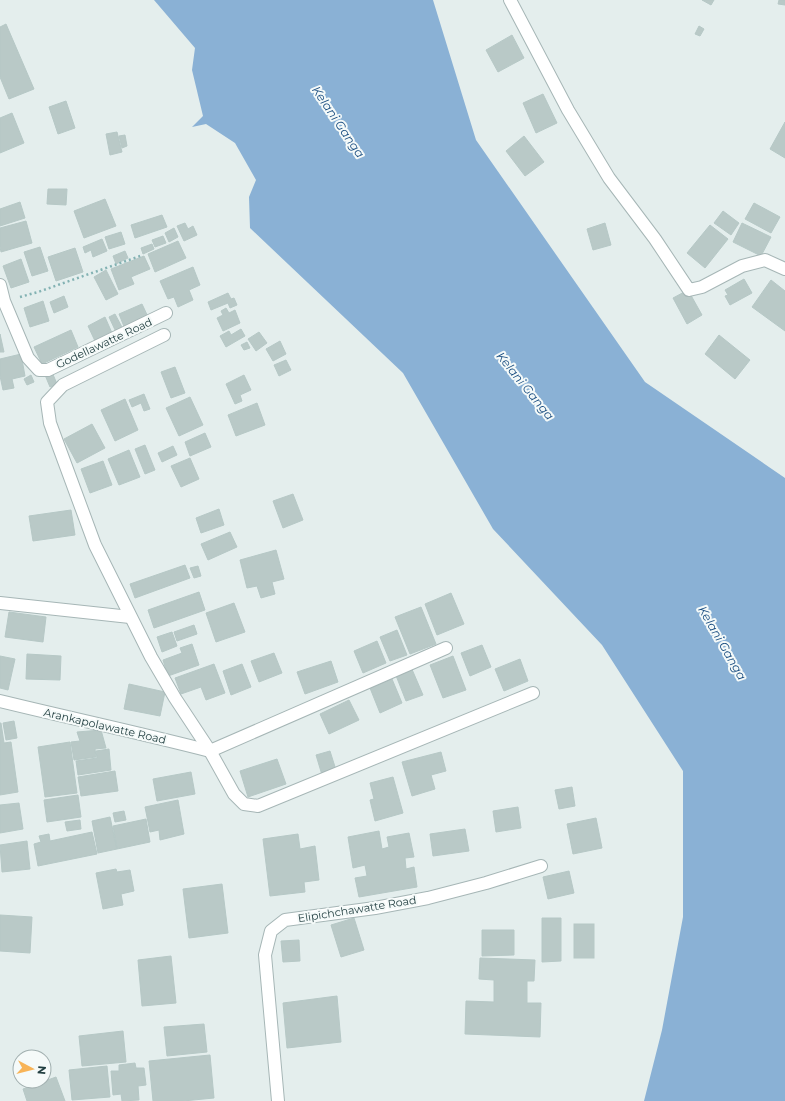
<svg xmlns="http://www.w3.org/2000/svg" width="785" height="1101" font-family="Montserrat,sans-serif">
  <rect width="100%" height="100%" fill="#e4eeed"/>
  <polygon fill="#8ab1d5" points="154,0 433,0 476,140 645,382 785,478 785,1101 644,1101 662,1030 683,917 683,771 602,645 493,529 403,373 250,228 249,197 256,180 235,143 206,124 192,127 203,116 192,70 195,48"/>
  <g fill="#b9c9c7" stroke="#b6c8c6">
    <polygon points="702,0 714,0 711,5"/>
    <polygon points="779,0 785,0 785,5 778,4"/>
    <polygon points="6,24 34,89 9,99 0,77 0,27"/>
    <polygon points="699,26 704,29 700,36 695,34"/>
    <polygon points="512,35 524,58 498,72 486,50"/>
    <polygon points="543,94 557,123 536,133 523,103"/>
    <polygon points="66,101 75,128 58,134 49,107"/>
    <polygon points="12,113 24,143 0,153 0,118"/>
    <polygon points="785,122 785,158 770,149"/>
    <polygon points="117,132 122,152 110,155 106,134"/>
    <polygon points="125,135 127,146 122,148 119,136"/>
    <polygon points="524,136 544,162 525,176 506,151"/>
    <polygon points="48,189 67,189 66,205 47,204"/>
    <polygon points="105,199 116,226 84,238 74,211"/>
    <polygon points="20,202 25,218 0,226 0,209"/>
    <polygon points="754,203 780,217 771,233 745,219"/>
    <polygon points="723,211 739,223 731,235 714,223"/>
    <polygon points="162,215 167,227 135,238 131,225"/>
    <polygon points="26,221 32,243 1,252 0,247 0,228"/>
    <polygon points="185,223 188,229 193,226 197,235 184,241 177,226"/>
    <polygon points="605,223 611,245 593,250 587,229"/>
    <polygon points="742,223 771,237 761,256 733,242"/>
    <polygon points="710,225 728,239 705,268 687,253"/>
    <polygon points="174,228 178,237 169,242 165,233"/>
    <polygon points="121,232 125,244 109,249 105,237"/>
    <polygon points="163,236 166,243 155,247 152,240"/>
    <polygon points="102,239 107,251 93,257 91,250 85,253 83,247"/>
    <polygon points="178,241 186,258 155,272 148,254"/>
    <polygon points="152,244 154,249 143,254 141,248"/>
    <polygon points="40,247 48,271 32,276 24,252"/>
    <polygon points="75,248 83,272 56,281 48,257"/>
    <polygon points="125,251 128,258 116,264 113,256"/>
    <polygon points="144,256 150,269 131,277 134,284 119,290 111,269"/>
    <polygon points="21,259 29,282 11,288 3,266"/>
    <polygon points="193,267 200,285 189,290 193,300 178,307 174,297 168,299 160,281"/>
    <polygon points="106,270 118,294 106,300 94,277"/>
    <polygon points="744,279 752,293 730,305 725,296 728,295 725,290"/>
    <polygon points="771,280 785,291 785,331 752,307"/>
    <polygon points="688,290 702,315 687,324 673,298"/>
    <polygon points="228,293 231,299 234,298 237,305 230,308 228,303 211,310 208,302"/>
    <polygon points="64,296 68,307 54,313 50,302"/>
    <polygon points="43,301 49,321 30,327 24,308"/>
    <polygon points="142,304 149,319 125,329 119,314"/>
    <polygon points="226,308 229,313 235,310 240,323 223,331 217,318 223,315 221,311"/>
    <polygon points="115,314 123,329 116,332 109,317"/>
    <polygon points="105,317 112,333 95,341 88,326"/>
    <polygon points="241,329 245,336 226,347 220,336 229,331 231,335"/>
    <polygon points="71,330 78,347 42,364 34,347"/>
    <polygon points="259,332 267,343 256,351 248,339"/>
    <polygon points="0,334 4,352 0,352"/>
    <polygon points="719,335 750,360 735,379 705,354"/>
    <polygon points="280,341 286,354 273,361 266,349"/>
    <polygon points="247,342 250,348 244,350 241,345"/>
    <polygon points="21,354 25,376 12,379 14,388 3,390 0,376 0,359"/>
    <polygon points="286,360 291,370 279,376 274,365"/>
    <polygon points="175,367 185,393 171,398 161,372"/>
    <polygon points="52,372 57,384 50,387 45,375"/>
    <polygon points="31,375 34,382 27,385 24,379"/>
    <polygon points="244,375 251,390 240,395 242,401 235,404 226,384"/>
    <polygon points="144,394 150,409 144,411 141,403 132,407 129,400"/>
    <polygon points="190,397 203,425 179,436 166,408"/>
    <polygon points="125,399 138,430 115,441 101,410"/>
    <polygon points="257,403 265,425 236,436 228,415"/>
    <polygon points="92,424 105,448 77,463 64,439"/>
    <polygon points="205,433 211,447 190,456 185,442"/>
    <polygon points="145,445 155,470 145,474 135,449"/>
    <polygon points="173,446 177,455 162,462 158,453"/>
    <polygon points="129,450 140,477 119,485 108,459"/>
    <polygon points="190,458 199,479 181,487 171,466"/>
    <polygon points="103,461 112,485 90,493 81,469"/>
    <polygon points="293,494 303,520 283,528 273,501"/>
    <polygon points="219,509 224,525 201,533 196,518"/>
    <polygon points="71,510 75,535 33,541 29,516"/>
    <polygon points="230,532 237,547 208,560 201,544"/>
    <polygon points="276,550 284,579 272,582 275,594 261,598 257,586 247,588 240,560"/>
    <polygon points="185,565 190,578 135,598 130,584"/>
    <polygon points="198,566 201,576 194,578 190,568"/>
    <polygon points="199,592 205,610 154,628 148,610"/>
    <polygon points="451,593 464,624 437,635 425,604"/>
    <polygon points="234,603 245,632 216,642 206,613"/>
    <polygon points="421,607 436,644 410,654 395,617"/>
    <polygon points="9,612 46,617 43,642 5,637"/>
    <polygon points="194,625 197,634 177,641 174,632"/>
    <polygon points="397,630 407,655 390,661 380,637"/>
    <polygon points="172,632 177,646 162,652 157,637"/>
    <polygon points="377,641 386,663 363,673 354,651"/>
    <polygon points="192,644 199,665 168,676 163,660 182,653 180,648"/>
    <polygon points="482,645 491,667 470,676 461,653"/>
    <polygon points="274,653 282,673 259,682 251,661"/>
    <polygon points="27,654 61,656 60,680 26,679"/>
    <polygon points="0,656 15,659 8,690 0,688"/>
    <polygon points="453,656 466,690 443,698 430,665"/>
    <polygon points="520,659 528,681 504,691 495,669"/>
    <polygon points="331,661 338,682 305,694 297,672"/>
    <polygon points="214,664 225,693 206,700 201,687 181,694 175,678"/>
    <polygon points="242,664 251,687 231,695 223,671"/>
    <polygon points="411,667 423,695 406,701 395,673"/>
    <polygon points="392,679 402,703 380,713 370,688"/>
    <polygon points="129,684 165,692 160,716 124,709"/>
    <polygon points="349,700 359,720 329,734 320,714"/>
    <polygon points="14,721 17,738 6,740 3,723"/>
    <polygon points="0,723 1,723 4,743 11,742 18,792 0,795"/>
    <polygon points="101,730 106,748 95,749 96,757 74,760 71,742 80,741 77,732"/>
    <polygon points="70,742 77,793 45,797 38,747"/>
    <polygon points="109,749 111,770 78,775 76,761 97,758 96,751"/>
    <polygon points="330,751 336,770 322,775 316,755"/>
    <polygon points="441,752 446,771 431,775 435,789 412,796 402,762"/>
    <polygon points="277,759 286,784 248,797 240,771"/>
    <polygon points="115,771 118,791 81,796 78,777"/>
    <polygon points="191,772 195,794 157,801 153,779"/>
    <polygon points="393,777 403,813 375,821 370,800 374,799 370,783"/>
    <polygon points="572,787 575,806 559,809 555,790"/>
    <polygon points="78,795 81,817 47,822 44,800"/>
    <polygon points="178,800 184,834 160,840 159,830 150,832 145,807"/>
    <polygon points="19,803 23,829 0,833 0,805"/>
    <polygon points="518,807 521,828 496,832 493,811"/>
    <polygon points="124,811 126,820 115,822 113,813"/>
    <polygon points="110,817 117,849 98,853 92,821"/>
    <polygon points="596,818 602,848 573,854 567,824"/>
    <polygon points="146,819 150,842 117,849 113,826"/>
    <polygon points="80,820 81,829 67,831 65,822"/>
    <polygon points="465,829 469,851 433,856 430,834"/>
    <polygon points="379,831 382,849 389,847 387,837 409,833 414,857 405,858 406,869 414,867 417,887 359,897 355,878 367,876 365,865 353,868 348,837"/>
    <polygon points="92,832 97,854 38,866 34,844 41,842 39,836 49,834 50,841"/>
    <polygon points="298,834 300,849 315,846 319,880 304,882 305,892 270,896 263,839"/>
    <polygon points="27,841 30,869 2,872 0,845"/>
    <polygon points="116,869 117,872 130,870 134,891 121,894 123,905 103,909 96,873"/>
    <polygon points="569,871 574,893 548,899 543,877"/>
    <polygon points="222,884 228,933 189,938 183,889"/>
    <polygon points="0,915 32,917 30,953 0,951"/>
    <polygon points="354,918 364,950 341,957 331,925"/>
    <polygon points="542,918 561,918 561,961 542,962"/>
    <rect x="574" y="924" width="20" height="34"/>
    <polygon points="482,930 514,930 514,955 482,956"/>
    <polygon points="299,940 300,961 283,962 281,941"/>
    <polygon points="171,956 176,1003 142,1006 138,960"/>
    <polygon points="480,958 535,960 534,981 527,981 527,1003 541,1003 540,1037 465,1034 466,1001 494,1002 494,980 479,979"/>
    <polygon points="337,996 341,1042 287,1048 283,1003"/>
    <polygon points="204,1024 207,1052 167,1056 164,1027"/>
    <polygon points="123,1031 126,1062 82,1066 79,1036"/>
    <polygon points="210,1055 214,1098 183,1101 153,1101 149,1061"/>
    <polygon points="135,1063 136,1068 144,1068 146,1085 138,1086 139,1100 122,1101 121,1094 113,1095 111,1071 119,1071 119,1065"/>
    <polygon points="107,1066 110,1097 72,1100 69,1070"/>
    <polygon points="56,1077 65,1101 27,1101 23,1089"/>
  </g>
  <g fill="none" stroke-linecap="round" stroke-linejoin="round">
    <defs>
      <g id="street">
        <polyline points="510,0 568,110 609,178 655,239 689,290 702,287 742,266 765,260 785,269"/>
        <polyline points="0,285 4,301 28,358 39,370 48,370 166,313"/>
        <polyline points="164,335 63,385 47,402 50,423 95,545 151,657 175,698 210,751 234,794 244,804 258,806 533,693"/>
        <polyline points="0,603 130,617"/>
        <path d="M0,701c70,17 140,32 210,50"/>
        <polyline points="210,751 446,648"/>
        <polyline points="278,1101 265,955 271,931 285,920 375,908 428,898 486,883 541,866"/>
      </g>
    </defs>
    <use href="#street" stroke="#a6b6b6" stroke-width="14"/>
    <polyline stroke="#83b2b3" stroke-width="2.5" stroke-dasharray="2 3" stroke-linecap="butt" points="20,297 38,292 143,255"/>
    <use href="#street" stroke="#fff" stroke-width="12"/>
  </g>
  <g text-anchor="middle" stroke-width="4" stroke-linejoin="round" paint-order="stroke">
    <g font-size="11" fill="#223f41" stroke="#f5faf9">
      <text transform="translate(104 343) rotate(-25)" y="4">Godellawatte Road</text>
      <text transform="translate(105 726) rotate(13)" y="4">Arankapolawatte Road</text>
      <text transform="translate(357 909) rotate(-9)" y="4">Elipichchawatte Road</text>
    </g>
    <g font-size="12" font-style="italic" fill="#194d80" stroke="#f5faf9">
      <text transform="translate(338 122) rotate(56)" y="4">Kelani Ganga</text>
      <text transform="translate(525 386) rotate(51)" y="4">Kelani Ganga</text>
      <text transform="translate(722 643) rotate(60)" y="4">Kelani Ganga</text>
    </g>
  </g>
  <g transform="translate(32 1069) rotate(97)"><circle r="19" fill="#f5faf9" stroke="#a1afaf"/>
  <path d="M0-3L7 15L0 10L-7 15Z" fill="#f8b458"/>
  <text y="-6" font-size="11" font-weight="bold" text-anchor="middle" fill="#223f41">N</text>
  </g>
</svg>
